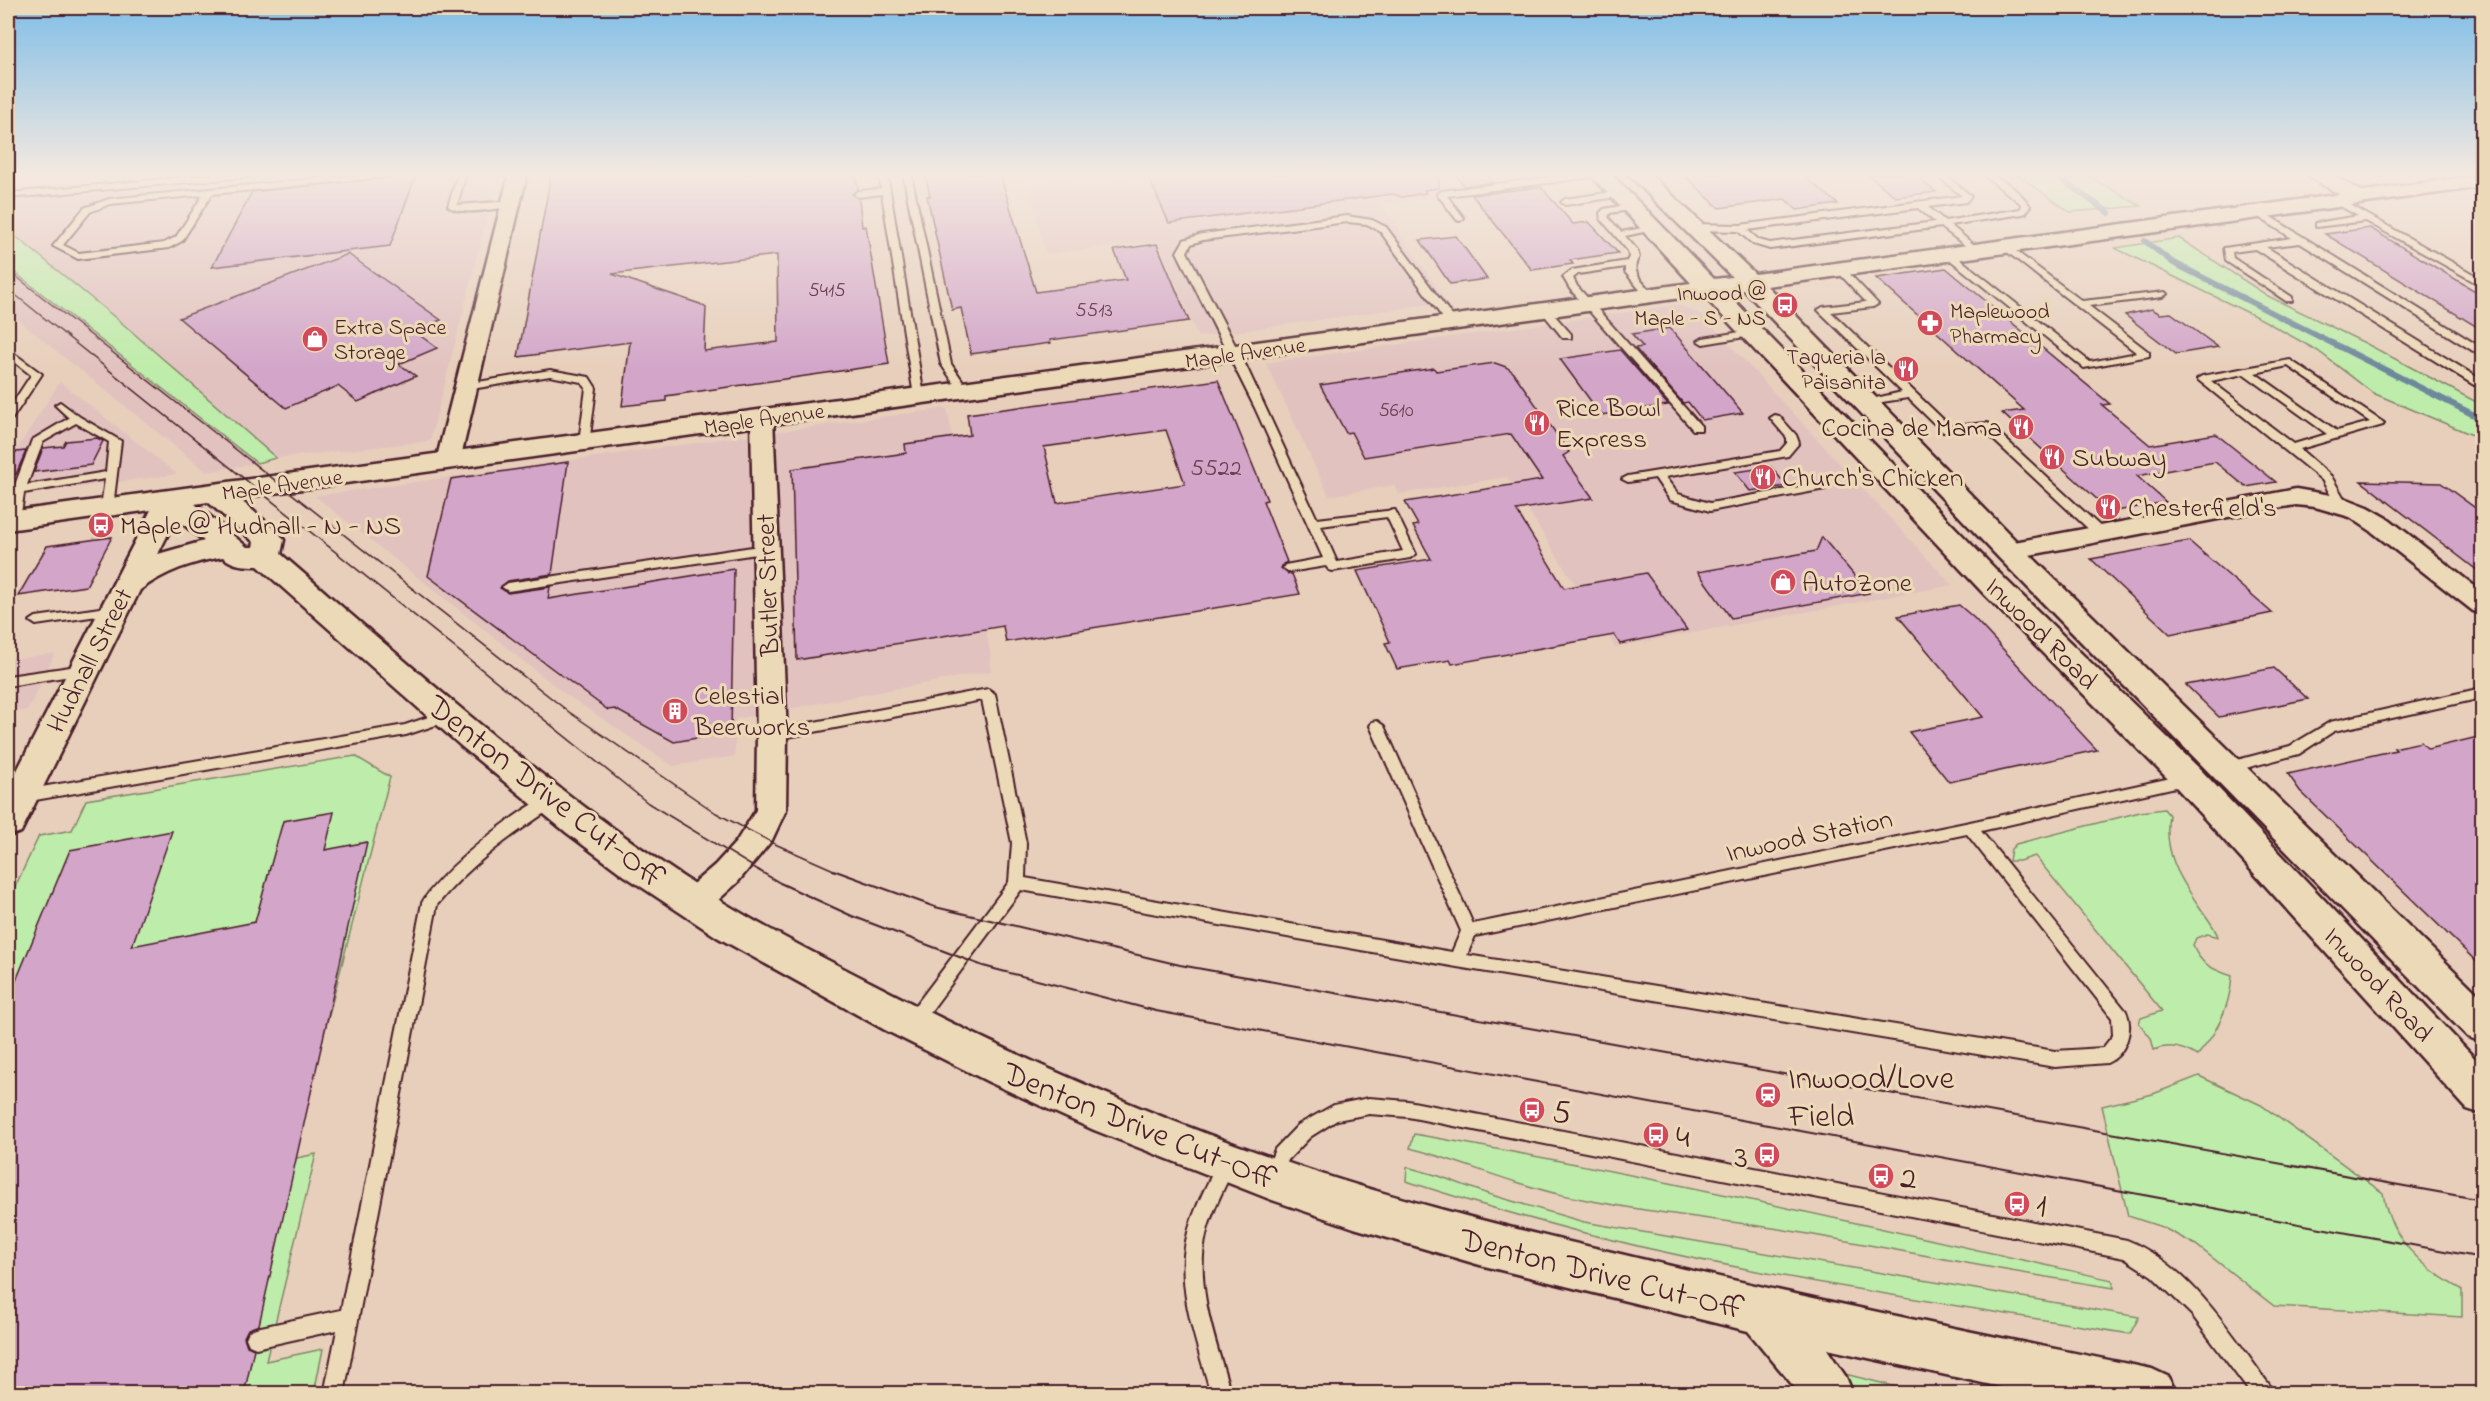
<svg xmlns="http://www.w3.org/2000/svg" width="2490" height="1401" font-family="'Indie Flower',sans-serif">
  <rect width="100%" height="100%" fill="#e7cfbb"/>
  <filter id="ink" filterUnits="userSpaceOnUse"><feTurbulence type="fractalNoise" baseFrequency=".0167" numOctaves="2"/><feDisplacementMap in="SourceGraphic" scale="12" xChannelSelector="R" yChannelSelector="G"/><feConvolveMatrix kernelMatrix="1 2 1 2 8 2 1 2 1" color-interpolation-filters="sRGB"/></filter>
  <g filter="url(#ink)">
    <g fill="#e1c2bf">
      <polygon points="8,174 498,174 430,441 276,458 123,324 8,230"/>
      <polygon points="1025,174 1575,174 1580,180 1382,204 1446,302 1198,337 1158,241 1046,254"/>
      <polygon points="8,267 131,365 257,463 207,472 8,312"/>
      <polygon points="1678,305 1702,315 1952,585 1615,647 1507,477 1399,494 1394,485 1329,496 1266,363"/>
      <polygon points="60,382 177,474 8,497 8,463"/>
      <polygon points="947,408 990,653 991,671 735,719 735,756 673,766 564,693 315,496"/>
      <polygon points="55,653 28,710 8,713 8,660"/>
    </g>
    <g fill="#beecaa" stroke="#84866a" stroke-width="1.5">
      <polygon points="2016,174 2085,174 2141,206 2070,212"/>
      <polygon points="8,230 123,324 276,458 257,463 8,267"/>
      <polygon points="2179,238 2268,296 2365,343 2482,405 2482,439 2373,393 2318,351 2263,320 2115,248"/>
      <polygon points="355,756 390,777 292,1159 316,1154 266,1361 323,1349 314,1393 8,1394 8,902 39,836 72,830 86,800"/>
      <path d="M2164,809l5,6c-6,38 11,64 32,94 6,9 14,18 17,28l-11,-3 -11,4 -3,7c6,19 21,25 39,31 -2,31 -15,57 -35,80 -13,-8 -27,-13 -43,-6l-3,-12 -12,-15 2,-5 21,-7 -127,-155 -16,5h-10l2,-12 5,-5 124,-32z"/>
      <path d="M2199,1076l62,29 122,88c6,46 41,76 79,97v27l-188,-11 -78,-61 -34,-18 -34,-11 -26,-110 51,-12z"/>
      <path d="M1414,1134c234,41 466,94 698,146l2,8c-114,-17 -227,-41 -341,-60 -72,-11 -144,-18 -215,-34 -51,-12 -98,-33 -148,-46z"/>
      <path d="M1407,1167l32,9 49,18 96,28 555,95 -9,17c-122,-20 -245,-39 -368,-62 -120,-22 -240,-53 -356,-91z"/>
      <polygon points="1833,1371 1921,1393 1834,1393"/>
    </g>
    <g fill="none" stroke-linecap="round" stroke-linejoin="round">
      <g stroke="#6d879b" stroke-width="6">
        <polyline points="2054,174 2109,213"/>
        <polyline points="2145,241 2172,262 2482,419"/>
      </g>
    </g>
    <g fill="#d2a5c9" stroke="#4a1f2b" stroke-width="1.5" fill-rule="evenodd">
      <path d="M551,174h305l2,15 -6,5 7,5 3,28 4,-1 23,138 -223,32v5l-44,5 8,-64 -112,15zM777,255l1,87 -74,9 2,-43 -6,-4 -88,-30z"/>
      <polygon points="925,174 1000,174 1036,292 1126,280 1114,250 1157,244 1189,321 1050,340 1051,343 971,354 961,308 952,310 927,196 930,196"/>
      <polygon points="1147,174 1439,174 1439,188 1424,190 1426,193 1402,197 1393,194 1169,223"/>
      <polygon points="1455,174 1486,174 1493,182 1464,186"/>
      <polygon points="1683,174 1802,174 1838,204 1797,210 1785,199 1719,208"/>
      <polygon points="1867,174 1913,174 1936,192 1896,197"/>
      <polygon points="416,175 390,246 212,267 252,192"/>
      <polygon points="1541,187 1573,224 1589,222 1618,253 1570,260 1573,264 1532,270 1472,195"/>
      <polygon points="2370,228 2482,295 2482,330 2325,234"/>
      <polygon points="1456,236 1487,279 1450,284 1420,240"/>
      <polygon points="348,254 441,320 414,331 437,348 399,364 416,376 358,402 338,386 286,408 179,318"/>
      <polygon points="1946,268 2110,404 2102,405 2150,445 2216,434 2276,482 2246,487 2215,462 2137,476 2166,502 2111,512 2002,413 2024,410 1876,278"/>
      <polygon points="2152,309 2160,314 2171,313 2218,347 2176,354 2125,315"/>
      <polygon points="1670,328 1743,413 1702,420 1688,402 1683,403 1635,348 1643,347 1632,334"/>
      <polygon points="1620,350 1668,405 1601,415 1560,359"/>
      <polygon points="1495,363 1506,367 1513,372 1569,452 1563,456 1593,498 1516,510 1564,588 1646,573 1687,630 1620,644 1614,635 1452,664 1450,660 1397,669 1385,643 1390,642 1357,571 1431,559 1413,526 1418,525 1405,502 1542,480 1511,434 1364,457 1351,432 1346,433 1320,385 1434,368 1436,371"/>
      <path d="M1218,380l49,120 -4,1 24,61 -4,2 -2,4 7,6h4l8,20 -294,48 -3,-16 -206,34 -5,-191 114,-16 -1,-9 65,-9 -3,-21zM1166,430l19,54 -128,19 -13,-56z"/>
      <polygon points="97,438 103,441 91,465 34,472 43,448 63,446 66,441"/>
      <polygon points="26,451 16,474 8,476 8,453"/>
      <polygon points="568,462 552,574 508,581 500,588 508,593 550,587 548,599 734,569 731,732 674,742 615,709 608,710 428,576 451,479"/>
      <polygon points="1771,467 1787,486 1750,491 1735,472"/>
      <polygon points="2361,481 2441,483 2482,513 2482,574"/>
      <polygon points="112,537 86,586 18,596 47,546"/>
      <polygon points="1822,537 1869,593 1731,618 1698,572 1816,551"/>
      <polygon points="2189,541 2272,613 2170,634 2091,559"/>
      <polygon points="1959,605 1974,618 2097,750 1949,782 1909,732 1983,717 1898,616"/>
      <polygon points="2274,668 2308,699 2219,717 2186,685"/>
      <polygon points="2482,736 2482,967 2300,791 2288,774 2396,750 2394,748 2421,742 2428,749"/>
      <polygon points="334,812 325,850 367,842 259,1325 248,1329 244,1337 247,1346 254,1349 244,1394 8,1394 8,1000 70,850 172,831 132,946 255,922 283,821"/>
    </g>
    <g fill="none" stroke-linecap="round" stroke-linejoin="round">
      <defs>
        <g id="lane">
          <polygon points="222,174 251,174 247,177 8,198 8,193"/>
          <path d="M363,174h26l-4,3 -173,17 -30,47 -13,7 -91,11 -25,-13 31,-38 25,-9zM203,195l-27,42 -12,6 -85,10 -16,-8 27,-33 20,-8z"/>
          <path d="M458,174h8l-9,31 54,-4 4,3 -4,3c-18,1 -49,10 -63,-1z"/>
          <polygon points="879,174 887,174 890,191 924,396 919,399 914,396 882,194 858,197 854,194 858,191 881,189"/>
          <polygon points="903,174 911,174 951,364 969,390 968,392 960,392 941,364"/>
          <polygon points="1576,174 1597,174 1593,177 1447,196 1464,218 1460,221 1457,220 1437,194 1441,191"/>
          <path d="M1935,174h9l27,22 -5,6 -38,5 17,14 75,-12 2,-3 -3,-4 -37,-28c16,0 39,18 48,32l-4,7 -3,1 -73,11 28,23 2,2 -5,3 -34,-26 -171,22 -17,-5 -15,-13 -45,-1 -5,-3 5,-3 47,1 222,-29zM1918,208l17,14 -165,21 -11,-3 -12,-10z"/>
          <polygon points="1620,191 1623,192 1623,196 1565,205 1561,202 1565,199"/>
          <polygon points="2336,197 2482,279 2482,286 2366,221 2316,227 2316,223 2358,216 2333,202 2333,198"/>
          <path d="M1632,204l3,1v4l-25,4 -2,4 13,15 32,-6 5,3 -33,7 12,14 2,7c-10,15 4,25 13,36v4h-6l-21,-25v-5l-47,7 -5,4 4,8 124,140v4h-8l-123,-141 -7,-12 9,-7 55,-9 2,-4 -1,-6 -27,-32 -1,-6 4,-4z"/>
          <polygon points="2252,209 2258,209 2482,348 2482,355 2478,354 2300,243 2266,247 2480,379 2482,379 2482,385 2474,385 2255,249 2232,252 2233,258 2292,297 2292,301 2286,301 2226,261 2224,248 2292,238 2252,213"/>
          <path d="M1347,216l25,4 14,7 70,94v4h-8l-68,-94 -13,-7 -20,-2 -144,18 -12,4 -4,8 60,116 70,151 78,-9 21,44 -6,4 -77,13 -4,-1 -3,-4 -37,6 -6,-4 2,-3 38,-7 -68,-150 -78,-156 7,-12 18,-6zM1387,517l16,34 -66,11 -16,-36z"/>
          <polygon points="2005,243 2082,301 2165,292 2167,294 2162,297 2089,306 2149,352 2149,356 2084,368 1943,254 1951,252 2090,362 2137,353 2002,248 2000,246"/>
          <polygon points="1837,267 1843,267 1878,304 1873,307 1831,312 1950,426 1988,423 2105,531 2107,534 2105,537 2097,537 1982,429 1943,432 1908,398 1863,405 1863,401 1902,392 1818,310 1823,307 1866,302 1837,271"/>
          <polygon points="1545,307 1548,308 1571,334 1571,338 1563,338 1542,312 1542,308"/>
          <polygon points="1753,330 1757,331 1757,335 1703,344 1698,341 1703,338"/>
          <polygon points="8,349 42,374 12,419 8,420 8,410 31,375 8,357"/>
          <path d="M2290,360l94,63 -1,2 -83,24 31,27 17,29 -2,3h-8l-16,-28 -125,-101 5,-3zM2288,366l82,56 -33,9 -82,-58zM2244,374l83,60 -33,10 -83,-63z"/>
          <polygon points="550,370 589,377 596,388 589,444 581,444 579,442 586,388 581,382 550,376 466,390 461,387 466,384"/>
          <path d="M60,402l20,15 41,24 -8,66 -6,4 -6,-4 4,-28 -81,14 -4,27 -6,4 -4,-1 -2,-3 5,-30 19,-50 37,-22 -14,-13zM76,423l33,19 -3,30 -79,13 16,-43z"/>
          <polygon points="1775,415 1779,416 1796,435 1799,443 1788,456 1665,477 1678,494 1710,503 1821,483 1825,485 1825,489 1710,511 1670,500 1655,478 1628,482 1622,479 1628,476 1780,451 1787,443 1787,438 1770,418"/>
          <polygon points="766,545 770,546 772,549 770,552 508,591 502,587 508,583"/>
          <polygon points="114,606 118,607 120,610 118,613 36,625 30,621 36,617"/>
          <polygon points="84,665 91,670 89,673 8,686 8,676"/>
          <polygon points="2482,688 2482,698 2334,731 2299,754 2227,773 2222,772 2220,768 2222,764 2290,746 2330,722"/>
          <path d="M988,689l7,5 31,149 -1,35 427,74 9,-21 -91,-205 2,-4 5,-1 7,5 89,198 497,-102 219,-48 5,1 2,4 -2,4 -5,1 -208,47 145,180c8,18 0,44 -19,52l-52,4 -598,-100 -436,-77 -102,137 -6,2 -6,-2 -2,-5 2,-5 102,-135 3,-39 -30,-143 -210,40 -5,-1 -2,-4 2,-4 5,-1zM1967,834l145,184 1,17 -10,13 -48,3 -588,-96 8,-19z"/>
          <polygon points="449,710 456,715 454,719 406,735 24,802 19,800 17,796 19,792 24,790 405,725"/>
          <path d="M550,796l5,2 2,4 -2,4c-43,29 -85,58 -118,99l-93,489h-20l13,-64 -81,18 -7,-3 -3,-7 3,-7 7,-3 85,-18 81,-407c14,-28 98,-97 128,-107z"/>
          <path d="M1369,1098l39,3 719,139c64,26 104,94 144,147l3,7h-23l-59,-79 -40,-39 -28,-18 -716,-141 -39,-3 -32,6 -27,17 -22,23 -9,23 -6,3 -6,-3 -3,-6 11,-28 23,-24 36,-20z"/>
          <path d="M1227,1153l6,3 3,6c-10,24 -24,47 -30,73 -12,52 11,109 25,159h-20c-13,-48 -35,-103 -25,-153 6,-30 22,-58 35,-85z"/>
        </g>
        <g id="street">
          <polygon points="509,174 527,174 460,461 456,466 448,468 440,466 436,461"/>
          <polygon points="2308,174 2330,174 2365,193 2367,197 2365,201 2351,201 2311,178"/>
          <polygon points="762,411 770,413 773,418 787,735 786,810 772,840 737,883 705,912 693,916 681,912 677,903 681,894 715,865 736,842 756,810 757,735 751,418 754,413"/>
          <polygon points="2296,489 2342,497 2368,507 2389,519 2482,592 2482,614 2473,611 2371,531 2350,517 2315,507 2296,505 2270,509 2009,559 2000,557 1996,551 2000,545 2009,543"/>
        </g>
        <path id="secondary" d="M1590,174h21l103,105 18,-2 -104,-103h22l105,100 727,-99v12l-715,99 252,258 463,454v44l-14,-5 -469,-479 -255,-268 -18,2 280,288 195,190 281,296v48l-15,-5 -290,-321 -193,-194 -281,-299 -1465,203 41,35 5,7 -3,14c137,118 272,240 424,337 53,34 109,62 165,91 129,67 262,127 401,175 111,39 226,68 341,95 179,43 360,80 540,117l17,8 7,17h-143l-206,-45 19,28 7,17h-53l-52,-63 -268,-66 -126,-37 -82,-28 -178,-70 -105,-48 -104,-52 -168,-93 -95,-63 -55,-41 -106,-87 -203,-180c-13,0 -24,0 -35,-9 -31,5 -57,14 -83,33l-119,242 -13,4v-48l143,-278 -143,20v-18l1683,-229zM208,502l46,40 -1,5h-6l-52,-43zM176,518l28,23 -46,13z"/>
      </defs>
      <use href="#lane" stroke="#4a1f2b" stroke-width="4"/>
      <use href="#street" stroke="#4a1f2b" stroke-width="5"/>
      <use href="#secondary" stroke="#4a1f2b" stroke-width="5"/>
      <use href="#lane" fill="#ecd9b7" fill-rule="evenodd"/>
      <use href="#street" fill="#ecd9b7" fill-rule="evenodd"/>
      <use href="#secondary" fill="#ecd9b7" fill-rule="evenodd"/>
      <g stroke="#4a1f2b" stroke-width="1.5">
        <polyline points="8,270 569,712 716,813 775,844 836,871"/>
        <polyline points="8,289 648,803 760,871"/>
      </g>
      <g stroke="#4a1f2b" stroke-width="2">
        <polyline points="758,870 780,883 852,916 983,966 1156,1011 2482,1258"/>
        <polyline points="833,870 935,907 1180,965 2482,1200"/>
      </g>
    </g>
  </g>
  <linearGradient id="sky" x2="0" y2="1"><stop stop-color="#80bee7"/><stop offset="0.47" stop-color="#f4e9e0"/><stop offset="1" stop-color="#f4e9e0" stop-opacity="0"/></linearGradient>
  <rect width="2490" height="370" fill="url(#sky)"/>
  <defs>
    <symbol id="bus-disc" viewBox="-11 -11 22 22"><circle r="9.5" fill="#d1495b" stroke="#ecd9b7"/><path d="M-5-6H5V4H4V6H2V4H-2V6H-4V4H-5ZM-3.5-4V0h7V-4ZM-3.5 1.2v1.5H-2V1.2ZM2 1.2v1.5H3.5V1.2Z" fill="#fff"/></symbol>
    <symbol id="pharmacy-disc" viewBox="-11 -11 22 22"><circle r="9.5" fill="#d1495b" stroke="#ecd9b7"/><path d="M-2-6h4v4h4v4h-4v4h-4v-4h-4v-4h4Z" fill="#fff"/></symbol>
    <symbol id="shop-disc" viewBox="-11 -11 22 22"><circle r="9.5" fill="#d1495b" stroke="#ecd9b7"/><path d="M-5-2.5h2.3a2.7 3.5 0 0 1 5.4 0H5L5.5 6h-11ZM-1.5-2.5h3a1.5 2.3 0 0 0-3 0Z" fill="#fff"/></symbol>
    <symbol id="restaurant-disc" viewBox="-11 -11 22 22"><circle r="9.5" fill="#d1495b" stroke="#ecd9b7"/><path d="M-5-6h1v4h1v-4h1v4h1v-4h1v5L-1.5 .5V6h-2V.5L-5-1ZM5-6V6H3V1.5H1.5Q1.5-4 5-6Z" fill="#fff"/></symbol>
    <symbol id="building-disc" viewBox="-11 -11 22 22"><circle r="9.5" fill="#d1495b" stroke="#ecd9b7"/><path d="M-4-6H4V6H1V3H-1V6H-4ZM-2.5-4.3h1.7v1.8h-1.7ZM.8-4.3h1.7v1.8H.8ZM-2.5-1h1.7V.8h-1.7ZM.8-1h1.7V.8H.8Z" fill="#fff"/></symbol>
    <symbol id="station-disc" viewBox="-11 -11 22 22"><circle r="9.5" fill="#d1495b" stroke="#ecd9b7"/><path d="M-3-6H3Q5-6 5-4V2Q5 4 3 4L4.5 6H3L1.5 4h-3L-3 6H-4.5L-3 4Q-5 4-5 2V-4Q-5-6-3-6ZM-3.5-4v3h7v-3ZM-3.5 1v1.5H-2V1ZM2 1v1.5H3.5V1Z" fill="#fff"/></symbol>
  </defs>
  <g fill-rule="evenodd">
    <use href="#bus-disc" x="1770" y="290" width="30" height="30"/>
    <use href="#pharmacy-disc" x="1915" y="308" width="30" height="30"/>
    <use href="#shop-disc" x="300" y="324" width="30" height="30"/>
    <use href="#restaurant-disc" x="1891" y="354" width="30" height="30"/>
    <use href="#restaurant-disc" x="1522" y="408" width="30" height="30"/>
    <use href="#restaurant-disc" x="2006" y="412" width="30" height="30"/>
    <use href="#restaurant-disc" x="2037" y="442" width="30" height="30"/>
    <use href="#restaurant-disc" x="1748" y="462" width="30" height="30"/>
    <use href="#restaurant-disc" x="2093" y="492" width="30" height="30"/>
    <use href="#bus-disc" x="86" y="510" width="30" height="30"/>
    <use href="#shop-disc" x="1768" y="567" width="30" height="30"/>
    <use href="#building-disc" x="660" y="696" width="30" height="30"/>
    <use href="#station-disc" x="1753" y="1080" width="30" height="30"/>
    <use href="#bus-disc" x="1517" y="1095" width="30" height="30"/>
    <use href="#bus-disc" x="1641" y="1120" width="30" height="30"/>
    <use href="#bus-disc" x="1752" y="1140" width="30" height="30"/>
    <use href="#bus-disc" x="1866" y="1161" width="30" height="30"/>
    <use href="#bus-disc" x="2002" y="1189" width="30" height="30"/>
  </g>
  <g text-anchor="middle" stroke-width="6" stroke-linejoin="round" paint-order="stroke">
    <g font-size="20" fill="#6c4052">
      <text x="827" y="296">5415</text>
      <text x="1094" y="316">5513</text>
      <text x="1396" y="416">5610</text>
    </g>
    <g font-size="22" fill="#4a1f2b" stroke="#ecd9b7" text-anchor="end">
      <text x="1766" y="300">Inwood @<tspan x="1766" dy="25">Maple - S - NS</tspan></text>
      <text x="1950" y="318" text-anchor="start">Maplewood<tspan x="1950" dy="25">Pharmacy</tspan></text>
      <text x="334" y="334" text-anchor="start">Extra Space<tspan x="334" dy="25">Storage</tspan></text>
      <text x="1886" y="364">Taqueria la<tspan x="1886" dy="25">Paisanita</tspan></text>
    </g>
    <g font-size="22" fill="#4a1f2b" stroke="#ecd9b7">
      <text transform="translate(1245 352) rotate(-8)" y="8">Maple Avenue</text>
      <text transform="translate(764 418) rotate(-8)" y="8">Maple Avenue</text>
      <text transform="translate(282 484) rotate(-8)" y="8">Maple Avenue</text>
    </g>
    <g font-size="24" fill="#6c4052">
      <text x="1216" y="475">5522</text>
    </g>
    <g font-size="27" fill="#4a1f2b" stroke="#ecd9b7" text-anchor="start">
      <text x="1556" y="416">Rice Bowl<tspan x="1556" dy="31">Express</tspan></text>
      <text x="2002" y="436" text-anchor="end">Cocina de Mama</text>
      <text x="2072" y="466">Subway</text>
      <text x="1782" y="486">Church's Chicken</text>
      <text x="2128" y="516">Chesterfield's</text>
      <text x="120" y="534">Maple @ Hudnall - N - NS</text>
      <text x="1802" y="591">AutoZone</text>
      <text x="694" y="704">Celestial<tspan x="694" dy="31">Beerworks</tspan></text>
    </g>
    <g font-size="27" fill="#4a1f2b" stroke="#ecd9b7">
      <text transform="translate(767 585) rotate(-92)" y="9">Butler Street</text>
      <text transform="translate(2042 633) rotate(45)" y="9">Inwood Road</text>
      <text transform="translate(89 660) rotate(-63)" y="9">Hudnall Street</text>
      <text transform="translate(1809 835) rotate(-12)" y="9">Inwood Station</text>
      <text transform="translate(2379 984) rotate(47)" y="9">Inwood Road</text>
    </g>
    <g font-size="33" fill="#4a1f2b" stroke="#ecd9b7">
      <text transform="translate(547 790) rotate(38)" y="12">Denton Drive Cut-Off</text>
      <text transform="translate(1140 1124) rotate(22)" y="12">Denton Drive Cut-Off</text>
      <text transform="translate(1602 1272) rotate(14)" y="12">Denton Drive Cut-Off</text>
    </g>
    <g font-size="33" fill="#4a1f2b" stroke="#ecd9b7" text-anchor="start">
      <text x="1788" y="1088">Inwood/Love<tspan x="1788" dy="38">Field</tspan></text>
      <text x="1552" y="1122">5</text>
      <text x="1676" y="1147">4</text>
      <text x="1748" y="1167" text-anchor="end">3</text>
      <text x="1900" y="1188">2</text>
      <text x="2036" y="1216">1</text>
    </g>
  </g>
  <rect width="2490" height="1401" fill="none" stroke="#ecd9b7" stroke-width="30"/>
  <rect x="15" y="15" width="2460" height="1371" fill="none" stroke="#4a1f2b" stroke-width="2" filter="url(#ink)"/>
</svg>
